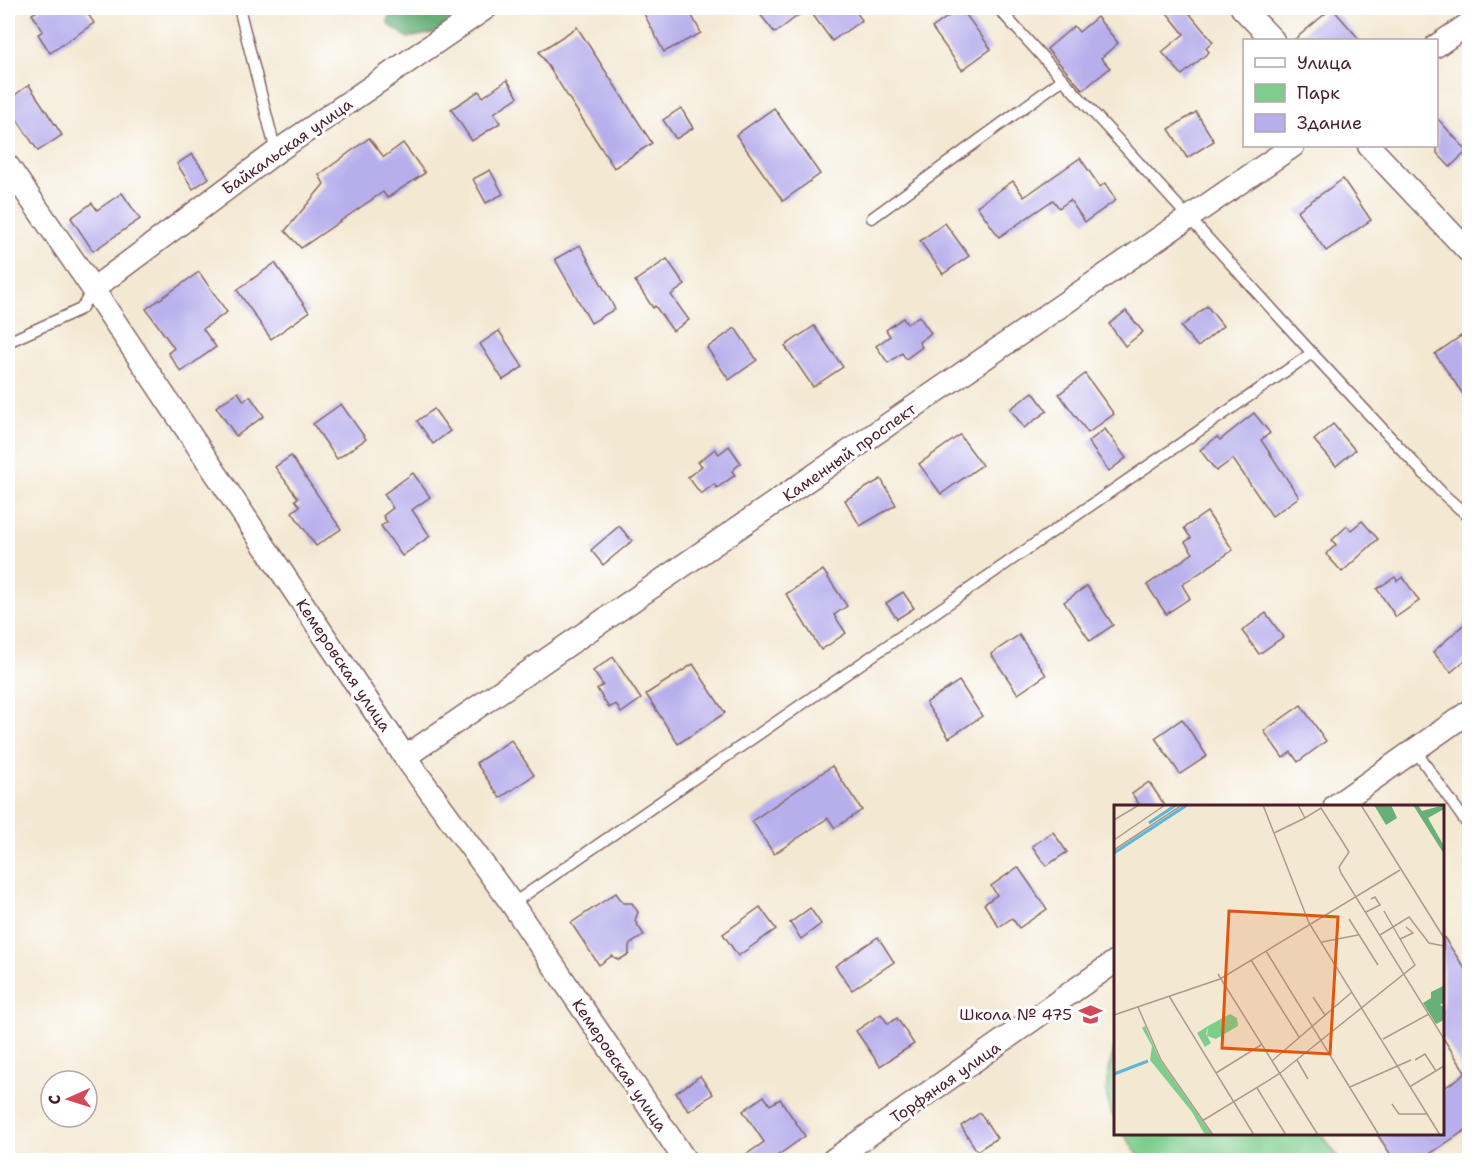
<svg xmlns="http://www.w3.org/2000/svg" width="1477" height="1168" font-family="'Shantell Sans',sans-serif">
  <rect width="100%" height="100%" fill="#fff"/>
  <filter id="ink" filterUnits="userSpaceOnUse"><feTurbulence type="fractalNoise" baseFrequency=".0167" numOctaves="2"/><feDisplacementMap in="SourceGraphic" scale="12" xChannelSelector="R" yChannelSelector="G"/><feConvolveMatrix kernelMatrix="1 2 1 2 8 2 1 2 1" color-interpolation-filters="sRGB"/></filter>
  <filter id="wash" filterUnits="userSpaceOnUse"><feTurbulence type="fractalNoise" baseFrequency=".008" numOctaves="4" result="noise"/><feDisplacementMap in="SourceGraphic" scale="24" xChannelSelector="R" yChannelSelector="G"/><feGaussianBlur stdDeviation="1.35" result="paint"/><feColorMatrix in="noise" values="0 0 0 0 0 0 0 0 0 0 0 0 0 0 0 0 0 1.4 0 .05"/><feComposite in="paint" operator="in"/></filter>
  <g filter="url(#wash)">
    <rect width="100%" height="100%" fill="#f3e8d1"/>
    <g fill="#7fcd8c" stroke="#64765c" stroke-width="1.5">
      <path d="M1115,1046v74c-15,-26 -7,-47 0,-74z"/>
      <polygon points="1124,1134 1321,1134 1340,1160 1142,1160"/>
    </g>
    <polygon fill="#67b078" stroke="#586852" stroke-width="1.5" points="390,8 458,8 438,32 408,38 388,24"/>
    <g id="blocks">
      <g fill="#b7afec">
        <polygon points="42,8 84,8 94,23 50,53 38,34 43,31 32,14"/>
        <polygon points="641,8 688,8 701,33 664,52"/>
        <polygon points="755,8 853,8 862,20 832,41 808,8 775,33"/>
        <polygon points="960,8 961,8 991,49 962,70 932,28"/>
        <polygon points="1163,8 1185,8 1213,42 1206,48 1209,52 1182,75 1162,52 1184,34"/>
        <polygon points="1332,8 1360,40 1294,40"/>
        <polygon points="1097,17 1118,43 1101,58 1110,68 1083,90 1047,49 1074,26 1079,32"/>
        <polygon points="577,27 652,143 614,168 539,52"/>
        <polygon points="507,80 518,97 494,113 500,123 472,141 451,109 479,91 483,97"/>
        <polygon points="29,85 62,135 38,151 8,106 8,100"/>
        <polygon points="681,108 693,128 676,139 663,120"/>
        <polygon points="774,108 820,174 783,201 736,135"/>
        <polygon points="1196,112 1214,141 1187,158 1169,129"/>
        <polygon points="1437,118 1467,151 1450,167 1437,153"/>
        <polygon points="369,138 384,157 403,143 425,173 387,198 383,192 301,248 285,231 324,184 319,175"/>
        <polygon points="192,154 209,178 193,189 177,164"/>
        <polygon points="1080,158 1100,187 1105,183 1116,200 1085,222 1070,200 1059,208 1053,200 999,237 977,206 1013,181 1024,197"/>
        <polygon points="490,170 503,194 486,203 473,179"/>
        <polygon points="1343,179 1371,220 1326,251 1297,211"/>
        <polygon points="122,193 140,219 93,251 71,218 92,203 97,210"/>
        <polygon points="945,223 969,256 943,274 920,241"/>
        <polygon points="580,245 615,309 591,323 555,259"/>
        <polygon points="667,259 685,285 671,295 689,320 673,331 655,306 653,308 635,281"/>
        <polygon points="275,263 309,312 271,339 237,290"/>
        <polygon points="199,272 227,312 203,329 216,347 181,372 168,353 174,348 146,309"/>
        <polygon points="1207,306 1223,326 1198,347 1181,327"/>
        <polygon points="1126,311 1143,332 1125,346 1109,324"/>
        <polygon points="919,316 931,333 919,342 922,347 906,359 902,353 888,363 876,346 890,336 886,330 903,318 907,324"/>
        <polygon points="814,326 843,367 813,387 785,346"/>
        <polygon points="735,328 757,360 729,380 707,348"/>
        <polygon points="499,331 523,367 503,380 480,344"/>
        <polygon points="1461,336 1470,348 1470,404 1435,354"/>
        <polygon points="1085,374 1114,414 1088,433 1059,394"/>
        <polygon points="238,392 244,401 250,396 264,416 236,436 216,407"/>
        <polygon points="1033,392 1047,411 1024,428 1010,409"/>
        <polygon points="341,404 366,439 337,459 313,424"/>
        <polygon points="434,409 450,431 433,444 417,421"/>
        <polygon points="1254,413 1270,433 1261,440 1299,497 1272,516 1233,459 1216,471 1200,450 1217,437 1220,440"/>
        <polygon points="1333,424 1355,450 1336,466 1314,440"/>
        <polygon points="1105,429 1126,458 1109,471 1088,442"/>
        <polygon points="960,435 982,465 941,494 919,464"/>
        <polygon points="729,446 741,463 732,471 735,475 717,488 714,484 701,494 688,477 702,466 698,462 715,449 719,454"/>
        <polygon points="291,456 341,529 316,546 292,512 300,506 295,500 298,498 275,467"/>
        <polygon points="413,473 430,497 412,510 430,536 402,556 381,526 387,522 383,516 393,508 384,494"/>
        <polygon points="881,479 896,505 860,526 845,500"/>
        <polygon points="1207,512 1233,550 1182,585 1190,598 1166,614 1147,585 1193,553 1185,542 1191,538 1184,528"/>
        <polygon points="1362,521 1378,539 1342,572 1326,554 1336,545 1332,540 1347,526 1351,530"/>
        <polygon points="619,526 632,541 603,565 591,550"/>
        <polygon points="823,570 847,606 834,615 846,633 821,650 786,594"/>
        <polygon points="1395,577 1397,581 1403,577 1419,601 1396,617 1377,589"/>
        <polygon points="1087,586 1113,625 1090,641 1064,602"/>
        <polygon points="903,592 914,608 897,619 886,603"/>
        <polygon points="1266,613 1283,637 1259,654 1242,631"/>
        <polygon points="1470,619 1470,656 1451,672 1433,652"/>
        <polygon points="1019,635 1046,675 1018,694 991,654"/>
        <polygon points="613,657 641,699 621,713 616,704 609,708 597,689 603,685 593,671"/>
        <polygon points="693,664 725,713 678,744 646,694"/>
        <polygon points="959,681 982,716 949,738 926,703"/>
        <polygon points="1301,705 1326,741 1298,762 1291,752 1283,758 1264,731"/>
        <polygon points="1182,719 1207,756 1180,774 1155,738"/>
        <polygon points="511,740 534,775 500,798 476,763"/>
        <polygon points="832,766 862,810 835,828 828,818 774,854 752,821"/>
        <polygon points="1149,782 1166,807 1141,807 1132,794"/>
        <polygon points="1053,832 1067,852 1046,866 1032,846"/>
        <polygon points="1018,867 1047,909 1019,928 1012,918 999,927 984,904 997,895 991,886"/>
        <polygon points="616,893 623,903 632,903 638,912 635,921 644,935 629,945 629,954 619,960 612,956 599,965 571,923"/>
        <polygon points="760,907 776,929 738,956 723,934"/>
        <polygon points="810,908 821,924 801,939 790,923"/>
        <polygon points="1443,936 1470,976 1470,1127 1419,1161 1395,1161 1377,1134 1443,1134 1443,1089 1466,1073 1443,1038"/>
        <polygon points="878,937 894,962 852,990 835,966"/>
        <polygon points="881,1014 888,1024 897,1018 914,1044 880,1066 856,1031"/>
        <polygon points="700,1076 713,1094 689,1111 676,1093"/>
        <polygon points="764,1096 770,1105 780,1099 805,1136 770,1161 737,1161 764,1142 743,1111"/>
        <polygon points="980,1113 997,1138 977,1151 961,1126"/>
      </g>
    </g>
  </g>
  <g filter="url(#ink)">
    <use href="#blocks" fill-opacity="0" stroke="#856565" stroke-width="1.5"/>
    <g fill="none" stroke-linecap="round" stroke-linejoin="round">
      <defs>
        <g id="lane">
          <polyline points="239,8 276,152"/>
          <polyline points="998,8 1312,353 1442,493 1470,518"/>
          <polyline points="872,218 1063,79"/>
          <polyline points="8,342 81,309 93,289"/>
          <polyline points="1415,750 1470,828"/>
          <polyline points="512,904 1312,353"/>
        </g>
        <g id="street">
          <polyline points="1242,8 1273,40"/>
          <polyline points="1436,46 1470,23"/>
          <polyline points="1369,146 1470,253"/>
          <polyline points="8,166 93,289 405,757 512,904 685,1160"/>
          <polyline points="93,289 276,152 486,8"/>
          <polyline points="405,757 1293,146"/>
          <polyline points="1335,806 1470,711"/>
          <polyline points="833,1160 1116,961"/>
        </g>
      </defs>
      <use href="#lane" stroke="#856565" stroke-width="13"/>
      <use href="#street" stroke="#856565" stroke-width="25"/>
      <use href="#lane" stroke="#fff" stroke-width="10"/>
      <use href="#street" stroke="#fff" stroke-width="22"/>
    </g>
  </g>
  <defs>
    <symbol id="school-bare" viewBox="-9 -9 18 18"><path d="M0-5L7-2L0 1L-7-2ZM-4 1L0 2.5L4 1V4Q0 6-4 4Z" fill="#d1495b" stroke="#fff" stroke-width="2.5" paint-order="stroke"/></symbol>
  </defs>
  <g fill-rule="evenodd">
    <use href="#school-bare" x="1074" y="998" width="33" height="33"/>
  </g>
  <g text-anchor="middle" stroke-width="6" stroke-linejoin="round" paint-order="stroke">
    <g font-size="16" fill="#4a1f2b" stroke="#fff">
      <text transform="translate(287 146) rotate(-35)" y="6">Байкальская улица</text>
      <text transform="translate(849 452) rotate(-35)" y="6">Каменный проспект</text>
      <text transform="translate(344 665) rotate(56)" y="6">Кемеровская улица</text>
      <text transform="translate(620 1065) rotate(56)" y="6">Кемеровская улица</text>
      <text transform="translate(945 1082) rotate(-35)" y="6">Торфяная улица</text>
    </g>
    <g font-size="16" fill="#4a1f2b" stroke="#fff" text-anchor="end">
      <text x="1072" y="1020">Школа № 475</text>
    </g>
  </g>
  <g transform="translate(1114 805)">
    <rect width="330" height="330" fill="#f3e8d1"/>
    <path d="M116,209l7,4 1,8 -22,13 -9,-3 1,-9 -2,7 5,9 -6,4 -8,-14 11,-7zM31,221l15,34 52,75h-7l-13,-23 -42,-52 2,-14 -10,-18z" fill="#7fcd8c"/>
    <path d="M260,0h17l6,13 -11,7zM299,0h5l4,6 22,-6v4l-16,9 16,28v8zM329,181l1,16 -4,3 4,2v13l-8,4 -13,-21 8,-5v-6z" fill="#67b078"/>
    <path fill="none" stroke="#5bb7d9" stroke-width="3" d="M35,18l27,-18M0,48l73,-48M0,269l34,-13"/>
    <path fill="none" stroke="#af988f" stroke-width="1.5" d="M149,0l46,118 131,212M184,0l7,13 16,-10 18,28 10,16 -10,15 2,6 103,166M247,0l83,133M0,15l25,-15M160,28l31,-15M0,35l51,-35M0,45l68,-45M252,107l14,-7 -5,-8 -4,2M235,114l29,46M266,130l29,-18 20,26 15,3M286,134l13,-6 -7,-6M208,137l36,-7M152,146l113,184M137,155l48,77M104,169l100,161M55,191l85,139M199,192l12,18M24,202l23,53 52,75M0,210l106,-36 180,-109M269,234l46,-25M183,255l11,19M301,255l10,-6 11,17M158,256l80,-69M102,268l45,-28M297,281l33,-20M236,282l61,-27M143,283l29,47M278,299l7,10h29M88,316l77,-47 136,-109 -31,-54"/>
    <path fill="#e0560e" fill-opacity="0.15" stroke="#e0560e" stroke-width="3" d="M115,106l109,6 -8,137 -108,-6z"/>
    <rect width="330" height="330" fill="none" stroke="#4a1f2b" stroke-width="3"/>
  </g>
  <rect width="1477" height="1168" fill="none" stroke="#fff" stroke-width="30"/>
  <rect x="1243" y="39" width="195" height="108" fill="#ffffff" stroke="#b7a5aa" stroke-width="1.5"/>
  <rect x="1255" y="58" width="30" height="9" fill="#ffffff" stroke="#b7a5aa" stroke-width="1.5"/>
  <text x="1297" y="69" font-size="18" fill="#4a1f2b">Улица</text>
  <rect x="1255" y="84" width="30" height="18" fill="#7fcd8c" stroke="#b7a5aa" stroke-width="1.5"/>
  <text x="1297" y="99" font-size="18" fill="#4a1f2b">Парк</text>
  <rect x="1255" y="114" width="30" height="18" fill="#b7afec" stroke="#b7a5aa" stroke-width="1.5"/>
  <text x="1297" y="129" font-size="18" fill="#4a1f2b">Здание</text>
  <g transform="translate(69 1099) rotate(267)"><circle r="28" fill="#ffffff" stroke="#b7a5aa" stroke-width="1.5"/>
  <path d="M0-4.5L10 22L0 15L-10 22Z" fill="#d1495b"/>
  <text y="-9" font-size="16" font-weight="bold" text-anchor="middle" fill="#4a1f2b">С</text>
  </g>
</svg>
